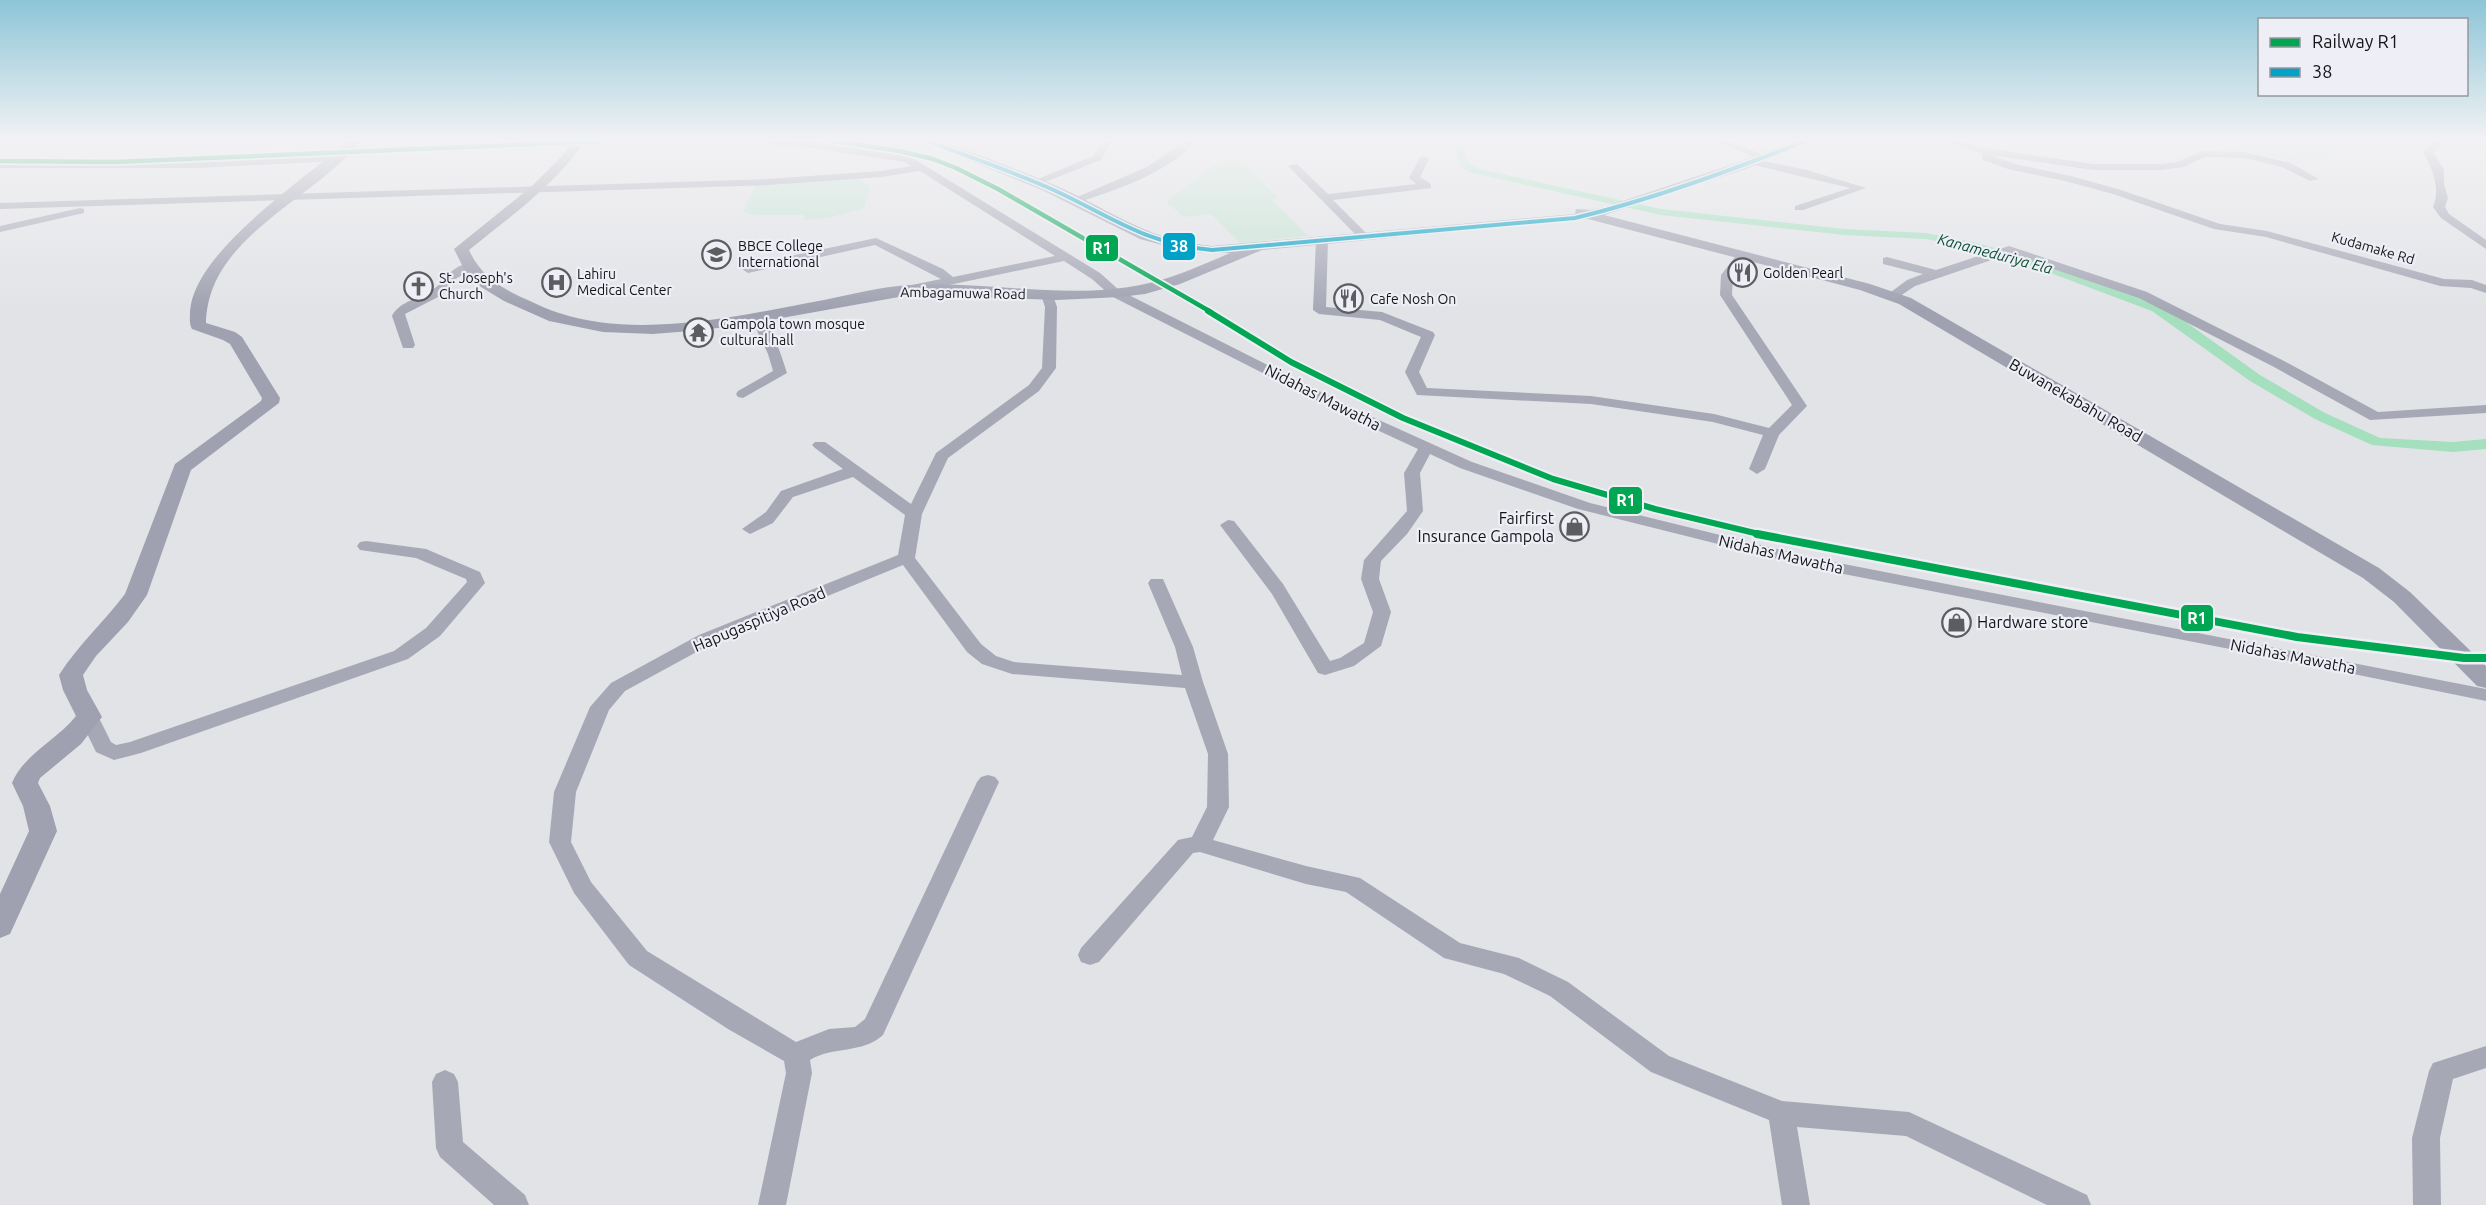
<svg xmlns="http://www.w3.org/2000/svg" width="2486" height="1205" font-family="Ubuntu,sans-serif">
  <rect width="100%" height="100%" fill="#e2e3e7"/>
  <g fill="#c5e3d3">
    <polygon points="2182,141 2340,141 2335,153 2306,156 2291,161 2241,150 2186,146"/>
    <polygon points="1220,161 1243,161 1278,198 1271,199 1308,236 1240,243 1211,214 1184,217 1166,202"/>
    <polygon points="856,177 870,187 864,208 828,218 804,220 804,215 753,215 743,212 756,184"/>
  </g>
  <g fill="none" stroke-linecap="round" stroke-linejoin="round">
    <polygon fill="#a4dfbe" fill-rule="evenodd" points="1404,141 1462,143 1470,164 1479,169 1661,209 1844,229 1926,233 1976,243 2040,260 2162,305 2260,375 2325,413 2380,438 2453,442 2486,439 2486,449 2453,452 2372,445 2315,419 2250,381 2152,311 2032,266 1970,248 1926,239 1844,235 1661,215 1472,173 1461,168 1454,147 1415,145"/>
    <g fill="#a6a8b6" fill-rule="evenodd">
      <polygon points="767,141 812,142 911,157 1100,273 1119,290 1359,411 1472,462 1590,503 1818,559 2486,689 2486,701 2240,651 1818,569 1578,509 1460,468 1430,454 1420,473 1423,511 1407,534 1381,561 1379,579 1391,612 1381,646 1354,666 1325,675 1318,673 1272,594 1220,525 1228,520 1234,521 1283,584 1330,661 1340,658 1364,643 1373,612 1361,579 1364,560 1407,511 1404,473 1418,449 1349,417 1111,296 1092,279 1064,261 911,293 907,292 905,289 907,286 941,279 875,245 748,273 742,269 748,265 876,238 943,269 953,277 1055,256 920,171 881,177 768,185 0,209 0,203 768,179 881,171 912,166 904,162 812,148 771,145"/>
      <polygon points="1102,141 1112,141 1101,160 1040,184 1036,185 1031,182 1093,156"/>
      <path d="M1185,141h11c-29,32 -77,48 -117,61h-8l-1,-2 77,-33z"/>
      <polygon points="1714,141 1728,141 1769,157 1760,159"/>
      <polygon points="1942,141 1958,141 1985,148 2093,164 2162,164 2177,162 2203,151 2245,152 2290,163 2319,179 2310,181 2282,167 2245,158 2205,157 2183,167 2162,170 2093,170 1991,155 2015,164 2071,176 2121,190 2220,224 2267,231 2444,279 2472,280 2486,285 2486,293 2471,288 2440,286 2266,237 2214,229 2113,194 2069,182 2008,169 1983,160 1981,153"/>
      <path d="M2434,141h11l-12,11 11,18v14l4,14 -3,9 4,7 37,26v9l-45,-31 -8,-11c8,-17 -1,-40 -10,-55z"/>
      <polygon points="335,156 340,159 339,161 198,168 0,168 0,162 198,162"/>
      <polygon points="1424,156 1429,159 1420,177 1431,184 1431,188 1333,200 1369,236 1363,239 1359,238 1288,166 1297,164 1328,194 1416,184 1409,178 1420,157"/>
      <polygon points="1753,159 1807,170 1866,188 1803,210 1795,210 1795,206 1850,188 1749,164 1749,160"/>
      <polygon points="80,208 84,209 84,213 0,232 0,226"/>
      <polygon points="1322,237 1328,240 1326,307 1382,312 1433,332 1435,335 1419,372 1427,388 1591,396 1714,414 1769,428 1792,405 1720,295 1721,275 1738,253 1746,253 1748,256 1733,275 1732,295 1807,406 1779,435 1765,469 1757,474 1749,469 1763,435 1713,422 1591,404 1417,395 1405,372 1421,337 1380,320 1319,314 1313,310 1316,240"/>
      <polygon points="2009,246 2147,292 2284,361 2378,412 2486,405 2486,413 2370,420 2274,367 2139,298 2009,254 1915,286 1897,298 1889,298 1887,295 1907,280 1923,274 1883,264 1883,258 1887,257 1936,270"/>
      <path d="M468,263l6,4 -2,3 -17,9 -13,16 -37,19 10,31 -2,3h-10l-11,-32c7,-15 30,-18 43,-28 13,-9 12,-19 33,-25z"/>
      <path d="M1047,291l6,4 4,12 -1,61 -17,23 -91,67 -26,56 -7,44 66,86 15,12 18,6 168,13 -7,-28 -27,-64 3,-4h12l30,68 10,35 25,72 1,53 -16,33 93,26 54,12 100,65 59,15 49,24 101,74 113,45 127,11 178,83 4,10h-44l-141,-69 -109,-9 13,78h-28l-13,-85 -118,-48 -101,-76 -46,-22 -60,-16 -98,-66 -40,-8 -106,-32 -7,1 -94,109 -9,3 -9,-3 -3,-7 3,-7 97,-108 14,-3 15,-30 1,-53 -23,-66 -173,-14 -30,-10 -15,-12 -64,-87 -190,78 -88,48 -16,19 -33,82 -5,50 20,40 56,69 149,91 33,-13 26,-2 10,-8 112,-237 4,-5 7,-2 7,2 4,5 -116,253c-21,19 -50,11 -73,25l2,13 -26,132h-28l28,-132 -2,-12 -56,-32 -99,-64 -55,-72 -25,-51 5,-50 36,-85 21,-24 88,-48 199,-80 7,-40 -52,-38 -60,20 -20,26 -23,11 -8,-5 24,-17 15,-21 62,-22 -28,-21 -3,-3 3,-3h10l86,62 25,-51 93,-68 13,-17 3,-61 -4,-12z"/>
      <path d="M757,314c13,4 26,46 30,59l-44,25 -5,-1 -2,-3 2,-3 35,-20 -5,-17 -17,-36z"/>
      <polygon points="366,541 426,549 480,572 485,583 440,636 408,659 141,753 114,760 96,752 79,717 82,712 89,710 96,712 111,742 116,745 130,742 394,651 426,628 467,582 466,579 416,558 360,550 357,546 360,542"/>
      <polygon points="2486,1046 2486,1068 2453,1079 2440,1138 2441,1205 2413,1205 2412,1138 2429,1071 2433,1063"/>
      <polygon points="445,1070 454,1074 458,1082 463,1142 525,1195 529,1205 494,1205 440,1157 436,1148 432,1082 436,1074"/>
    </g>
    <g fill="#9fa1b0" fill-rule="evenodd">
      <path d="M348,141h13c-48,60 -153,95 -155,182l29,9 7,5 38,61 -1,5 -88,67 -44,125 -19,27 -32,34 -13,19 4,15 15,27 -21,27 -41,34 -2,5 12,23 7,25 -47,103 -10,4v-44l29,-63 -6,-25 -11,-23c11,-28 45,-43 64,-67l-13,-26 -4,-15c19,-30 45,-53 66,-81l50,-130 86,-63 1,-3 -32,-54 -7,-4 -31,-11c-3,-5 -2,-11 -2,-17 3,-60 115,-133 158,-171z"/>
      <path d="M573,141h12c-31,45 -74,75 -116,109 12,27 35,40 61,51 9,4 19,9 29,12 82,27 183,2 265,-13 28,-6 57,-13 85,-15 79,-5 158,16 236,-1 29,-6 57,-19 85,-31l-42,-1 -48,-13 -98,-49 -121,-49c23,0 44,9 66,17 28,11 57,22 85,35 50,25 82,48 140,53l363,-32 1,-5 14,1 15,-3 131,-44 59,-22h17l-66,28 -142,46 266,69 41,14 468,270 31,24 76,74v22l-9,-2 -83,-84 -31,-24 -464,-274 -39,-14 -272,-71 -326,31 -82,34 -35,10 -25,3 -63,3 -147,-5 -156,28 -51,7 -50,4 -50,-2 -54,-11 -45,-20 -23,-14 -17,-18 -10,-20 78,-63 30,-30z"/>
    </g>
    <defs>
      <path id="bus-1" d="M927,141c40,15 81,29 120,46 59,26 98,58 165,63l363,-32c79,-19 156,-48 231,-77"/>
    </defs>
    <use href="#bus-1" stroke="#eeeff6" stroke-width="7"/>
    <use href="#bus-1" stroke="#01a2c5" stroke-width="4"/>
    <defs>
      <g id="rail-1-far2">
        <polyline points="834,141 900,151 933,159 956,168 998,189 1211,312"/>
        <polyline points="0,161 114,162 603,141"/>
      </g>
      <polyline id="rail-1-far1" points="1208,311 1291,362 1403,418 1553,479 1655,509 1763,535"/>
      <polyline id="rail-1" points="1757,534 2297,637 2464,658 2486,658"/>
    </defs>
    <use href="#rail-1-far2" stroke="#eeeff6" stroke-width="8"/>
    <use href="#rail-1-far1" stroke="#eeeff6" stroke-width="10"/>
    <use href="#rail-1" stroke="#eeeff6" stroke-width="13"/>
    <use href="#rail-1-far2" stroke="#00a651" stroke-width="4.5"/>
    <use href="#rail-1-far1" stroke="#00a651" stroke-width="6"/>
    <use href="#rail-1" stroke="#00a651" stroke-width="8"/>
  </g>
  <linearGradient id="sky" x2="0" y2="1"><stop stop-color="#8dc5d7"/><stop offset="0.45" stop-color="#f2f2f4"/><stop offset="1" stop-color="#f2f2f4" stop-opacity="0"/></linearGradient>
  <rect width="2486" height="310" fill="url(#sky)"/>
  <defs>
    <symbol id="university-ring" viewBox="-11 -11 22 22"><circle r="9.5" fill="#eeeff6" stroke="#5c5d60" stroke-width="1.5"/><path d="M0-5L7-2L0 1L-7-2ZM-4 1L0 2.5L4 1V4Q0 6-4 4Z" fill="#5c5d60"/></symbol>
    <symbol id="restaurant-ring" viewBox="-11 -11 22 22"><circle r="9.5" fill="#eeeff6" stroke="#5c5d60" stroke-width="1.5"/><path d="M-5-6h1v4h1v-4h1v4h1v-4h1v5L-1.5 .5V6h-2V.5L-5-1ZM5-6V6H3V1.5H1.5Q1.5-4 5-6Z" fill="#5c5d60"/></symbol>
    <symbol id="hospital-ring" viewBox="-11 -11 22 22"><circle r="9.5" fill="#eeeff6" stroke="#5c5d60" stroke-width="1.5"/><path d="M-5-5h3v3.5h4V-5h3V5h-3V1.5h-4V5h-3Z" fill="#5c5d60"/></symbol>
    <symbol id="church-ring" viewBox="-11 -11 22 22"><circle r="9.5" fill="#eeeff6" stroke="#5c5d60" stroke-width="1.5"/><path d="M-1.2-6h2.4v3.5h3.3v2.4h-3.3V6h-2.4V-.1h-3.3v-2.4h3.3Z" fill="#5c5d60"/></symbol>
    <symbol id="temple-ring" viewBox="-11 -11 22 22"><circle r="9.5" fill="#eeeff6" stroke="#5c5d60" stroke-width="1.5"/><path d="M0-6L5-2H3V0L6.5 2.5H4V6H1.5V3h-3V6H-4V2.5H-6.5L-3 0V-2H-5Z" fill="#5c5d60"/></symbol>
    <symbol id="shop-ring" viewBox="-11 -11 22 22"><circle r="9.5" fill="#eeeff6" stroke="#5c5d60" stroke-width="1.5"/><path d="M-5-2.5h2.3a2.7 3.5 0 0 1 5.4 0H5L5.5 6h-11ZM-1.5-2.5h3a1.5 2.3 0 0 0-3 0Z" fill="#5c5d60"/></symbol>
  </defs>
  <g fill-rule="evenodd">
    <use href="#university-ring" x="700" y="238" width="33" height="33"/>
    <use href="#restaurant-ring" x="1726" y="256" width="33" height="33"/>
    <use href="#hospital-ring" x="540" y="266" width="33" height="33"/>
    <use href="#church-ring" x="402" y="270" width="33" height="33"/>
    <use href="#restaurant-ring" x="1332" y="282" width="33" height="33"/>
    <use href="#temple-ring" x="682" y="316" width="33" height="33"/>
    <use href="#shop-ring" x="1558" y="510" width="33" height="33"/>
    <use href="#shop-ring" x="1940" y="606" width="33" height="33"/>
  </g>
  <g text-anchor="middle" stroke-width="4.5" stroke-linejoin="round" paint-order="stroke">
    <g font-size="14" fill="#141517" stroke="#eeeff6" text-anchor="start">
      <text x="738" y="251">BBCE College<tspan x="738" dy="16">International</tspan></text>
      <text x="1763" y="278">Golden Pearl</text>
      <text x="577" y="279">Lahiru<tspan x="577" dy="16">Medical Center</tspan></text>
      <text x="439" y="283">St. Joseph's<tspan x="439" dy="16">Church</tspan></text>
      <text x="1370" y="304">Cafe Nosh On</text>
      <text x="720" y="329">Gampola town mosque<tspan x="720" dy="16">cultural hall</tspan></text>
    </g>
    <g font-size="14" fill="#141517" stroke="#eeeff6">
      <text transform="translate(2373 248) rotate(16)" y="5">Kudamake Rd</text>
      <text transform="translate(963 293) rotate(1)" y="5">Ambagamuwa Road</text>
    </g>
    <g font-size="15" font-style="italic" fill="#0b4e30" stroke="#eeeff6">
      <text transform="translate(1995 254) rotate(15)" y="5">Kanameduriya Ela</text>
    </g>
    <g font-size="16" fill="#141517" stroke="#eeeff6">
      <text transform="translate(1323 397) rotate(27)" y="6">Nidahas Mawatha</text>
      <text transform="translate(2076 400) rotate(30)" y="6">Buwanekabahu Road</text>
      <text transform="translate(1781 554) rotate(13)" y="6">Nidahas Mawatha</text>
      <text transform="translate(759 619) rotate(-23)" y="6">Hapugaspitiya Road</text>
      <text transform="translate(2293 656) rotate(11)" y="6">Nidahas Mawatha</text>
    </g>
    <g font-size="16" fill="#141517" stroke="#eeeff6" text-anchor="end">
      <text x="1554" y="524">Fairfirst<tspan x="1554" dy="18">Insurance Gampola</tspan></text>
      <text x="1977" y="628" text-anchor="start">Hardware store</text>
    </g>
  </g>
  <g stroke="#eeeff6" stroke-width="2">
    <rect x="1162" y="232" width="34" height="29" rx="6" fill="#01a2c5"/>
    <rect x="1085" y="234" width="34" height="28" rx="6" fill="#00a651"/>
    <rect x="1608" y="486" width="35" height="29" rx="6" fill="#00a651"/>
    <rect x="2180" y="604" width="34" height="28" rx="6" fill="#00a651"/>
  </g>
  <g font-size="16" text-anchor="middle" font-weight="bold" fill="#fff">
    <text x="1179" y="252">38</text>
    <text x="1102" y="254">R1</text>
    <text x="1626" y="506">R1</text>
    <text x="2197" y="624">R1</text>
  </g>
  <rect x="2258" y="18" width="210" height="78" fill="#eeeff6" stroke="#97989d" stroke-width="1.5"/>
  <rect x="2270" y="38" width="30" height="9" fill="#00a651" stroke="#97989d" stroke-width="1.5"/>
  <text x="2312" y="48" font-size="18" fill="#141517">Railway R1</text>
  <rect x="2270" y="68" width="30" height="9" fill="#01a2c5" stroke="#97989d" stroke-width="1.5"/>
  <text x="2312" y="78" font-size="18" fill="#141517">38</text>
</svg>
